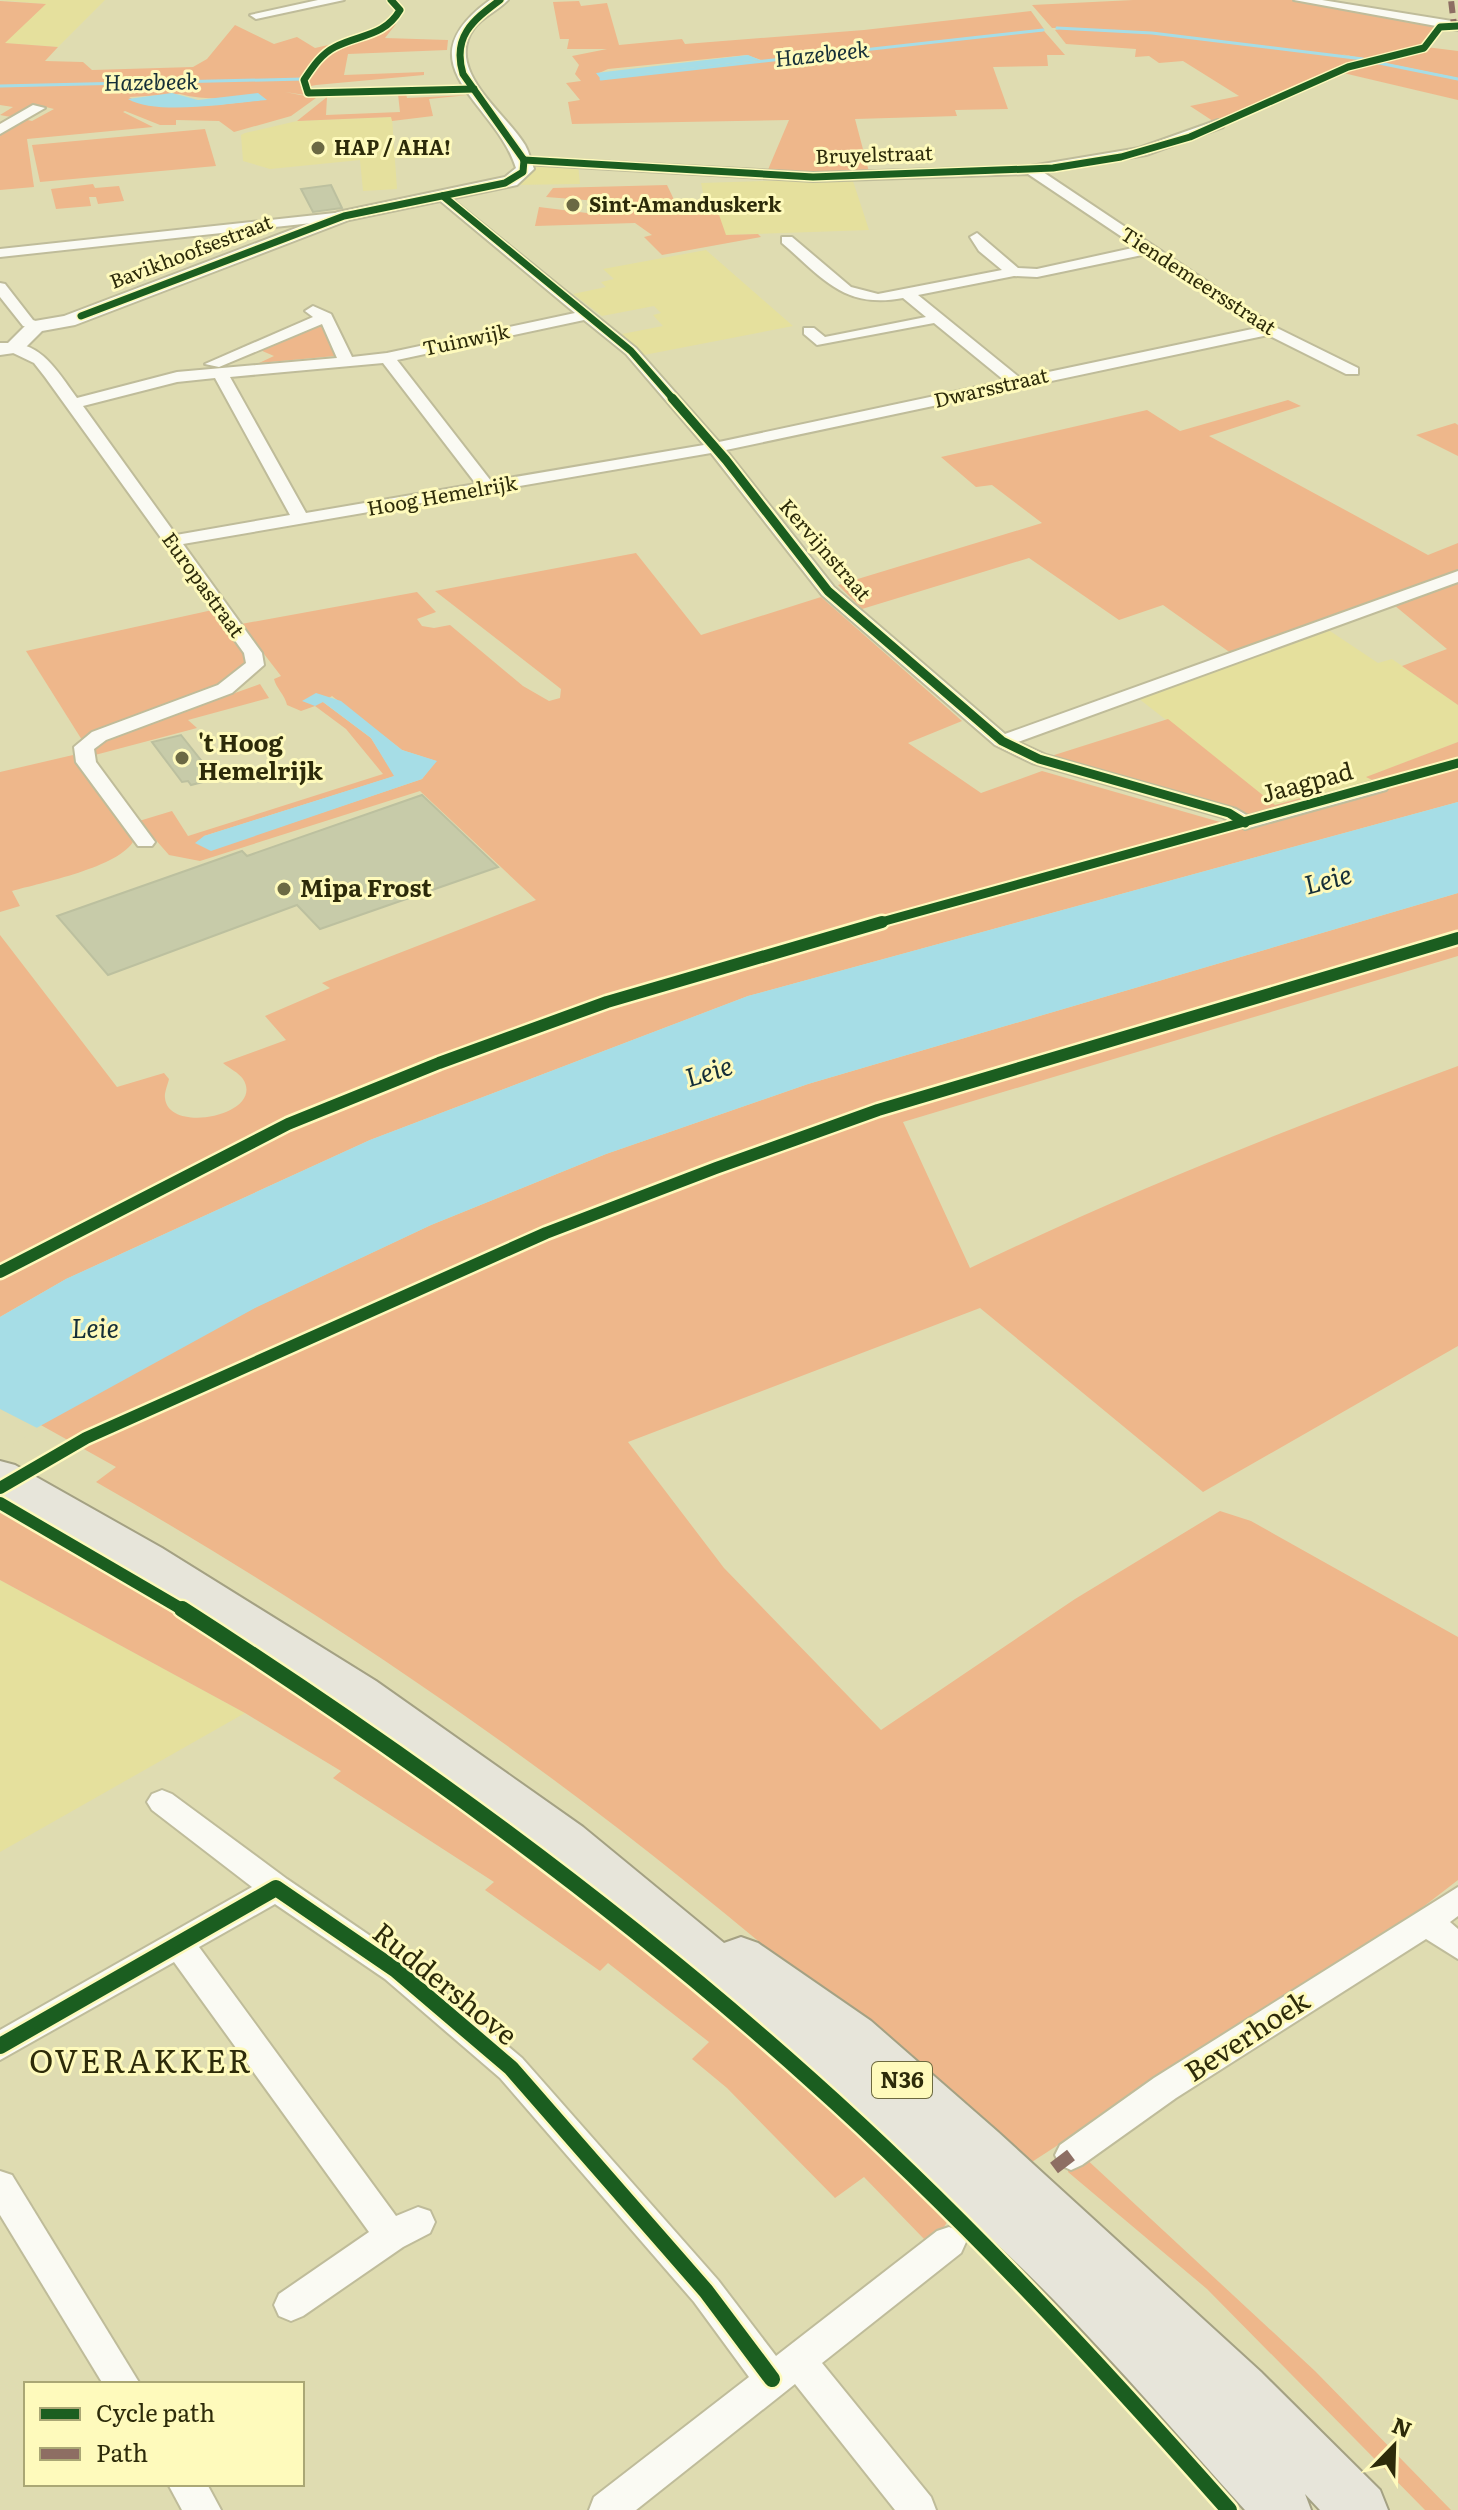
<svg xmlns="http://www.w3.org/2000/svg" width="1458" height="2510" font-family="Literata,serif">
  <rect width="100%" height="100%" fill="#dfdcb1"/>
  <g fill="#e5e09d">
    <polygon points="0,0 105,0 58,47 4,43 45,4"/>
    <polygon points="392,117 397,189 363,191 360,160 270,169 243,161 241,135 245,133 297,121"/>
    <polygon points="535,164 578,164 580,184 510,185"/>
    <polygon points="852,178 869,230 726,235 707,212 701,183"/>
    <polygon points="706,250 793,326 644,355 622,334 663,326 653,315 661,313 654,306 602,316 573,294 606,287 601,282 614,279 603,269"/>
    <polygon points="1324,627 1378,663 1392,659 1458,705 1458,742 1367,777 1377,783 1329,796 1323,792 1275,805 1138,698"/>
    <polygon points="0,1580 245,1713 0,1852"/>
  </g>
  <g fill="#eeb78b" fill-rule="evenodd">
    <polygon points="1133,0 1291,0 1407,18 1405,22 1438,27 1426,47 1458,51 1458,78 1341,54 1363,60 1216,123 1190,106 1239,96 1183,61 1159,63 1149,56 1135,57 1136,49 1066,44 1055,30 1064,28 1052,28 1032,5"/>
    <path d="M0,1l46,3 -41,39 53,4 -13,14 38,1 9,8 101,-3 14,-8 28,-34 39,19 23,-7 18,11 62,-14 8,-10h11l-11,14 63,2 -1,10 -99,4 -4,21 80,-3v3l-108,10 -15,3 4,7 -20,-3 31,6 -25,18 -57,16 -15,-11 -43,-1v5h-16l-35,-14 -2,1 30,15 -126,12 7,48 -34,3v-55l23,-16 9,2 22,-12 -20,-5 -23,13 -11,-2 13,-8 -13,-2zM180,94c28,8 57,2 86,5 -29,5 -114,15 -137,-2z"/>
    <path d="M579,1l2,5 26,-3 12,42 63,-6 3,5 179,-14 167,-19 13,18 -49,7 49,-5 21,24h-18l1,11 -55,1 15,42 -53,1 2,6 -102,3 14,53h-102l22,-52 -217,4 -4,-22 12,-2 -14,-17 15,-2 -6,-7 4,-9 -7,-9 35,-7h-40l2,-10h-9l-7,-37zM747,55l14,5 -160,19 -4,-5 11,-5z"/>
    <polygon points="1372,62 1458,80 1458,100 1339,72"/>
    <polygon points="406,93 407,98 468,95 429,99 433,116 392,121 391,117 297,121 327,97 326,115 400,112 398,94"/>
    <polygon points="205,129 216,166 40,182 32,145"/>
    <polygon points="93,184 95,188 119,186 124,201 98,204 96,197 89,197 91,206 56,209 51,189"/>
    <polygon points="667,185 677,206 718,212 726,235 758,234 761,237 662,255 644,237 652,235 635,223 535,226 539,207 595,214 611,202 546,197 553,188"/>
    <polygon points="317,325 322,326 335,356 259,363 274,356 260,350"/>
    <polygon points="1288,400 1301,406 1209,436 1428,555 1458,543 1458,573 1373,600 1235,656 1163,605 1119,620 1029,558 862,609 838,585 1042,523 992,485 976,487 941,457 1147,410 1180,431"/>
    <polygon points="1455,423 1458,425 1458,456 1416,435"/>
    <path d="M636,553l65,82 120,-38 141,124 -54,22 73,50 61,-22 178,51 23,-8 -195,-57 120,-38 107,86 48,-13 6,4 47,-14 -10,-5 92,-35v60l-710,194 -378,144 -304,139 -66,38v-382l117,152 47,-14 5,6c-1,5 -5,14 -4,19 3,37 101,17 78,-19 -4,-6 -14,-11 -20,-16l63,-23 -21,-24 65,-28 -8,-5 214,-83 -116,-109 -220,70 -31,-6 -30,-34 33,-10 16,25 195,-62 -37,-45 -31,-23 -14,5 -14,-6c-2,-10 -11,-17 -13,-26l7,-3 -40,-52 176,-32 19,20 -19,7 5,7 12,2 16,-3 73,61 26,15 11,-3 1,-9 -126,-98zM332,696l70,54 34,11 -14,18 -211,71 -7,-14 191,-60 -24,-38 -48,-36z"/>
    <polygon points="1458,578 1458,705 1402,666 1447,649 1388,600"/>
    <polygon points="217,609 246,654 243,671 203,695 82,740 26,651"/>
    <polygon points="260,684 269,698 188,720 197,728 95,755 86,746"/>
    <path d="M73,755l53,68 8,17c-13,27 -94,43 -122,51l8,15 -20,6v-140z"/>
    <path d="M1458,893v63l-555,166 67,146c159,-77 322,-141 488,-202v280l-255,146 -223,-184 -352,134 96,126 157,162 194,-131 145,-88 31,10 207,116v243l-48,37 -389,252c-110,-98 -220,-195 -335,-287 -185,-149 -385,-283 -590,-400l20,-15 -77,-43 215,-116 177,-83 175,-71 202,-70z"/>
    <path d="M0,1510c276,150 531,337 770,540 53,46 103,96 155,144l24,25 -5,8 -20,12 -60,-62 -29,21 -108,-110 -35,-29 17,-17 -101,-79 -8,8 -115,-81 9,-8 -161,-104 8,-7 -96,-58 -245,-133z"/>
    <polygon points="1083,2156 1315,2371 1451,2510 1425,2510 1207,2289 1068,2172 1070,2165"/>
  </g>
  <g fill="#a6dde6">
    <polygon points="748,55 760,60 600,78 596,73"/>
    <path d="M172,93l26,7 60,-7 9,7c-34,3 -111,16 -139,-1z"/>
    <polygon points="316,693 341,701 402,750 437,761 422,779 211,851 195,843 204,836 394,776 371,738 323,702 315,706 302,701"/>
    <polygon points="1458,802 1458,893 808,1084 606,1154 431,1225 255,1308 0,1448 0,1317 66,1279 370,1140 748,996"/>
  </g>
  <polygon fill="#dfdcb1" points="0,1409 39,1429 0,1452"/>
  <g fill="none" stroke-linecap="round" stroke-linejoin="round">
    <g stroke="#a6dde6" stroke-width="3">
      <polyline points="1057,28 1152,33 1363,59"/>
      <polyline points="1374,62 1458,79"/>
      <polyline points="601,79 1043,30"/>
      <polyline points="0,86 303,79"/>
    </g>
  </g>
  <g fill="#c7cba9" stroke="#bcc09f" stroke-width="2">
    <polygon points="331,185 342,208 313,212 301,189"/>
    <polygon points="181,735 208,769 214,779 191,785 188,781 182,782 152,742"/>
    <polygon points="422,795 498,867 320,929 297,905 108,975 57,916 242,851 247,856"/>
  </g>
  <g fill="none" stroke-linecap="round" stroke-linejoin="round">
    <defs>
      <g id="minor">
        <polygon points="318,0 344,0 256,19 250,15"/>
        <polygon points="1294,0 1322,0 1458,22 1458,30"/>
        <polygon points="33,105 45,108 0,134 0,124"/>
        <path d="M1218,120l7,4 -2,3 -77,28 -103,17 232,155 83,41v6h-12l-78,-39 -542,115 108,137 171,147 453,-163v11l-440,160 28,13 190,54 12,7 131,-36 7,2 3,4 -3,4 -141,39 -23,-12 -190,-54 -37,-18 -173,-150 -111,-142 -528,91 79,109 2,12 -32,28 -126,47 -12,9 2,13 59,80 -3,4h-14l-62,-84 -2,-15 18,-15 126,-47 28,-22 -2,-10 -199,-276 -11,-14 -25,-12v-6c31,-6 52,32 68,53l100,-26 160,-14 -15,-34 -103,43 -14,-3 108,-47 -8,-6 8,-5 18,8 21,43 35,-4 188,-40 -137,-114 -2,-3 7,-4 193,156 83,94 286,-61 -71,-58 -117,22 -13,-11v-6h10l11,9 101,-20 -23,-19c-59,11 -79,-19 -121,-55v-6h10l59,50 27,7 124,-24 -23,-19 -9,-14 7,-4 41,35 19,1 100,-22 -109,-73 -215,7 -289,-17 -5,-1v-6l294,16 218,-7 108,-18zM1147,254l110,74 -237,50 -102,-83 96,-19 23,1zM584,320l42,34 78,91 -213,36 -94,-121zM383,363l93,121 -170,29 -76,-136zM215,378l75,137 -114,20 -93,-129 94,-24z"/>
        <polygon points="344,212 349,213 349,219 0,257 0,249"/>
        <polygon points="0,283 5,284 33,320 41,323 41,329 23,326 0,297"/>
        <polygon points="162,1790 172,1794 287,1879 407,1961 522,2058 718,2280 776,2356 937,2231 949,2227 961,2231 966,2242 961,2253 822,2363 931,2497 936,2510 895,2510 795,2384 636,2510 589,2510 594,2497 749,2377 694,2302 500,2078 385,1979 275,1904 199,1947 396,2216 418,2207 430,2211 435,2222 430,2233 403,2247 303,2316 291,2321 279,2316 274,2305 279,2294 369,2232 174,1962 0,2060 0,2030 252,1887 152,1810 147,1802 152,1794"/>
        <polygon points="1458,1887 1458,1916 1450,1922 1458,1929 1458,1959 1426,1939 1176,2098 1082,2165 1071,2170 1060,2165 1055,2155 1060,2145 1154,2078"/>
        <polygon points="0,2171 12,2175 140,2384 103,2384 0,2215"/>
        <polygon points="168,2484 207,2484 221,2510 182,2510"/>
      </g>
      <path id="tertiary" d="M490,0h18c-10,11 -25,16 -34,28 -31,42 33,86 51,117 4,7 6,16 9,24l-17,16 -168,35 -274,105 -33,6 -21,21 -21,3v-12h8l21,-21 35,-6 274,-104 167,-35 11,-9c-21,-67 -116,-103 -26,-168z"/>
      <path id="primary" d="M0,1461l15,4 147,83 214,133 207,146 141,116 17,-6 17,6 113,78 127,111 263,240 119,118 8,20h-68l-15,-16 6,16h-66c-63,-70 -125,-142 -191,-210 -107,-108 -221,-207 -337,-304 -56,-47 -110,-97 -168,-142 -173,-134 -358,-252 -549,-359z"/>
    </defs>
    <use href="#minor" stroke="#bfbc9a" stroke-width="4"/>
    <use href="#tertiary" stroke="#bfbc9a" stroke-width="4"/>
    <use href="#primary" stroke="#a4a183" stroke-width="4"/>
    <use href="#minor" fill="#fafaf3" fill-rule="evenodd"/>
    <use href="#tertiary" fill="#fafaf3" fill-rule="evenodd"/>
    <use href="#primary" fill="#e7e5da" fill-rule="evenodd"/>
    <polyline stroke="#8d6e63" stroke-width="6" stroke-dasharray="12 6" stroke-linecap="butt" points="1448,26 1454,25 1451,0"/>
    <polyline stroke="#8d6e63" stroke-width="13" stroke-dasharray="26 13" stroke-linecap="butt" points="1054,2168 1071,2155"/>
    <defs>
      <g id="cycleway-far3">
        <path d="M391,0l9,10c-16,27 -40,24 -65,37 -14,7 -23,21 -31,33l4,13 166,-4"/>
        <path d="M500,0c-28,21 -48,37 -37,74l61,86"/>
        <polyline points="524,160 813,177 1053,168 1121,157 1190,137 1348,67 1424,48 1440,27 1458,26"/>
        <polyline points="443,196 631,351 674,400"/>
        <polyline points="81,316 344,216 505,183 523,172 524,160"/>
      </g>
      <g id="cycleway-far2">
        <polyline points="672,398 726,460 828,591 1002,741 1039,759 1229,813 1245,823"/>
        <polyline points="874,924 1458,763"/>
      </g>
      <g id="cycleway-far1">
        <polyline points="0,1272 288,1124 439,1063 607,1002 882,922"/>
        <polyline points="0,1488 86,1438 546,1233 716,1168 878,1110 1458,938"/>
        <polyline points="0,1503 185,1611"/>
      </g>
      <g id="cycleway">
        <path d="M182,1609c221,142 433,295 629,471 150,134 285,280 418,430"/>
        <polyline points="0,2046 276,1888 396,1970 511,2068 706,2291 772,2379"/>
      </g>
    </defs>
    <use href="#cycleway-far3" stroke="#fefabc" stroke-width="10"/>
    <use href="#cycleway-far2" stroke="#fefabc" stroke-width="13"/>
    <use href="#cycleway-far1" stroke="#fefabc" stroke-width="17"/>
    <use href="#cycleway" stroke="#fefabc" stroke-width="21"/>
    <use href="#cycleway-far3" stroke="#1b5e20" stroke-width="7"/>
    <use href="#cycleway-far2" stroke="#1b5e20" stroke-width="9"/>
    <use href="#cycleway-far1" stroke="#1b5e20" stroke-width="12"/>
    <use href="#cycleway" stroke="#1b5e20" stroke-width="16"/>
  </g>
  <g fill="#6b6944" stroke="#fefabc" stroke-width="3">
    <circle cx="318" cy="148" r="8"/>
    <circle cx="573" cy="205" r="8"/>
    <circle cx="182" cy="758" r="8"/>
    <circle cx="284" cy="889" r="8"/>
  </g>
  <g text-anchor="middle" stroke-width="6" stroke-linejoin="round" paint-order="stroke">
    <g font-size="20" font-weight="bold" fill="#2d2b0a" stroke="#fefabc" text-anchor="start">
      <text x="334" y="155">HAP / AHA!</text>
      <text x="589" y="212">Sint-Amanduskerk</text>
    </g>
    <g font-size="20" fill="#2d2b0a" stroke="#fefabc">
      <text transform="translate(874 155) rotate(-2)" y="7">Bruyelstraat</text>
      <text transform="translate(191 252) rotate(-21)" y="7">Bavikhoofsestraat</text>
      <text transform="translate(1198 281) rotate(33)" y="7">Tiendemeersstraat</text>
      <text transform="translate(466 340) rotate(-12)" y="7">Tuinwijk</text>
      <text transform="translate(991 388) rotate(-13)" y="7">Dwarsstraat</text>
      <text transform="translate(442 496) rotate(-10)" y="7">Hoog Hemelrijk</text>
      <text transform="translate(825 550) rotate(49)" y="7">Kervijnstraat</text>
      <text transform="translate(203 585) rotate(54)" y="7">Europastraat</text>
    </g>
    <g font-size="22" font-style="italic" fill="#152e38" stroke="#fefabc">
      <text transform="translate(822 54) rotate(-6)" y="8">Hazebeek</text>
      <text transform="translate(151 82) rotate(-1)" y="8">Hazebeek</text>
    </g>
    <rect fill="#fefabc" stroke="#6c693f" stroke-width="2" x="872" y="2062" width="60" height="36" rx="6"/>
    <g font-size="22" font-weight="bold" fill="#2d2b0a">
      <text x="902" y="2088">N36</text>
    </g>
    <g font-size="24" font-weight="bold" fill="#2d2b0a" stroke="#fefabc" text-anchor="start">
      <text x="198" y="752">'t Hoog<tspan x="198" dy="28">Hemelrijk</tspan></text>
      <text x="300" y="897">Mipa Frost</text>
    </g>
    <g font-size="24" fill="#2d2b0a" stroke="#fefabc">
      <text transform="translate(1307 783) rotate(-15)" y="8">Jaagpad</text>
    </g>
    <g font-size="26" font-style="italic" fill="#152e38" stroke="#fefabc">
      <text transform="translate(1328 880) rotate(-15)" y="9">Leie</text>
      <text transform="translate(709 1072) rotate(-17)" y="9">Leie</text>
      <text x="95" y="1338">Leie</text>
    </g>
    <g font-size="28" fill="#2d2b0a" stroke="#fefabc">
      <text transform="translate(445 1984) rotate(39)" y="10">Ruddershove</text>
      <text transform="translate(1247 2036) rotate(-33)" y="10">Beverhoek</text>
    </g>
    <g font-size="32" letter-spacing="2" fill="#2d2b0a" stroke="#fefabc">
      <text x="141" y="2073">OVERAKKER</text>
    </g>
  </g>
  <rect x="24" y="2382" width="280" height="104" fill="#fefabc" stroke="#aaa775" stroke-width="2"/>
  <rect x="40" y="2408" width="40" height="12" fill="#1b5e20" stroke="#aaa775" stroke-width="2"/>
  <text x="96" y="2422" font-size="24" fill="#2d2b0a">Cycle path</text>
  <rect x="40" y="2448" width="40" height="12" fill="#8d6e63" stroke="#aaa775" stroke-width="2"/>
  <text x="96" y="2462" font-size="24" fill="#2d2b0a">Path</text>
  <g transform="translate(1394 2446) rotate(23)" stroke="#fefabc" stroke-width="6" paint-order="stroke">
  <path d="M0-6L14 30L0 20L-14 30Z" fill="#2d2b0a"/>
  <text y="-12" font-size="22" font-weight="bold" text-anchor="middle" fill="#2d2b0a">N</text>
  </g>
</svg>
